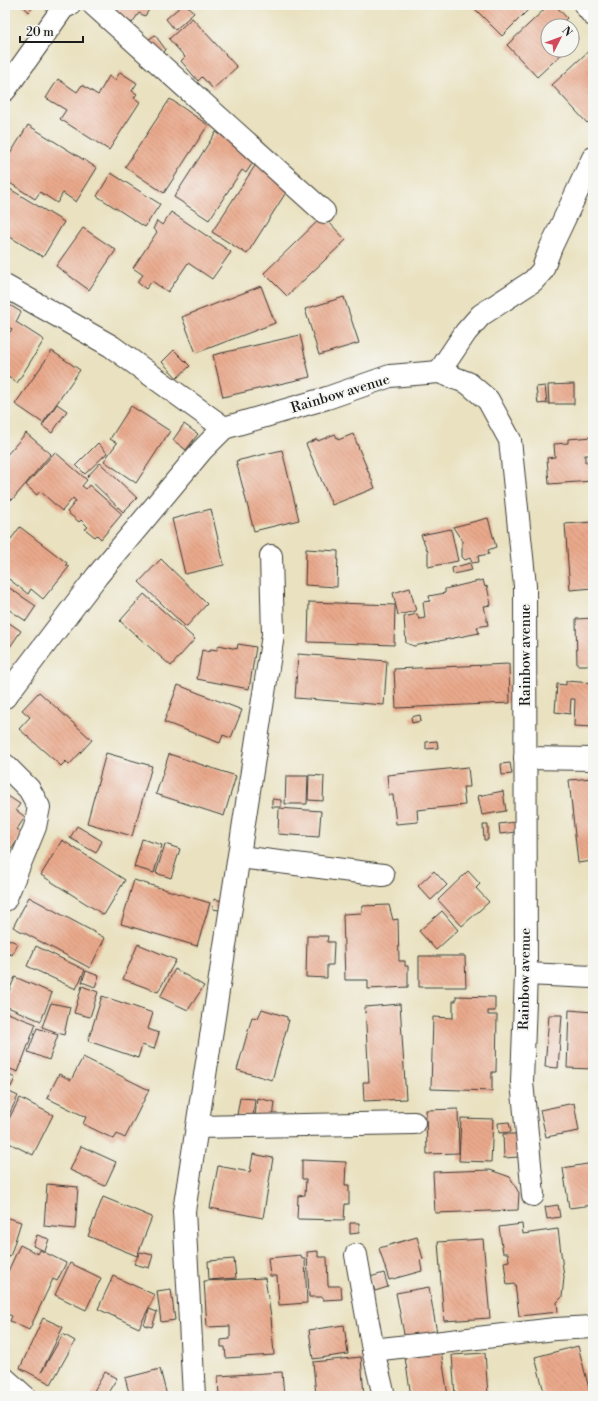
<svg xmlns="http://www.w3.org/2000/svg" width="598" height="1401" font-family="'Libre Bodoni',serif">
  <defs>
    <pattern id="building-back-hatch" width="6" height="6" patternUnits="userSpaceOnUse"><rect width="6" height="6" fill="#e9a88b"/><path d="M-1 5l2 2M0 0l6 6M5-1l2 2" fill="none" stroke="#c79077"/></pattern>
  </defs>
  <rect width="100%" height="100%" fill="#f6f6f2"/>
  <filter id="ink" filterUnits="userSpaceOnUse"><feTurbulence type="fractalNoise" baseFrequency=".025" numOctaves="2"/><feDisplacementMap in="SourceGraphic" scale="8" xChannelSelector="R" yChannelSelector="G"/><feConvolveMatrix kernelMatrix="1 2 1 2 8 2 1 2 1" color-interpolation-filters="sRGB"/></filter>
  <filter id="wash" filterUnits="userSpaceOnUse"><feTurbulence type="fractalNoise" baseFrequency=".012" numOctaves="4" result="noise"/><feDisplacementMap in="SourceGraphic" scale="16" xChannelSelector="R" yChannelSelector="G"/><feGaussianBlur stdDeviation="0.9" result="paint"/><feColorMatrix in="noise" values="0 0 0 0 0 0 0 0 0 0 0 0 0 0 0 0 0 1.4 0 .05"/><feComposite in="paint" operator="in"/></filter>
  <g filter="url(#wash)">
    <rect width="100%" height="100%" fill="#e9e1bf"/>
    <g id="blocks">
      <g fill="url(#building-back-hatch)">
        <polygon points="22,5 35,5 29,12"/>
        <polygon points="110,5 152,5 145,16 139,13 132,23 108,7"/>
        <polygon points="182,5 187,5 194,13 175,30 166,19"/>
        <polygon points="471,5 533,5 502,36"/>
        <polygon points="549,5 555,5 567,18 563,22 567,26 548,26 548,50 566,50 537,77 507,45"/>
        <polygon points="192,18 237,67 213,89 202,77 198,81 181,61 185,57 169,39"/>
        <polygon points="572,31 578,38 572,45"/>
        <polygon points="155,35 166,50 160,55 148,40"/>
        <polygon points="593,47 593,118 587,123 552,85"/>
        <polygon points="120,72 137,83 132,91 137,94 134,98 140,102 109,150 60,119 66,110 46,98 58,79 77,92 82,85 98,95 109,76 115,80"/>
        <polygon points="170,99 208,125 164,193 125,167"/>
        <polygon points="28,125 97,168 76,202 63,193 57,203 40,192 35,199 5,180 5,162"/>
        <polygon points="216,132 256,158 246,173 242,170 209,220 174,197"/>
        <polygon points="256,164 290,186 247,254 212,232"/>
        <polygon points="111,173 160,204 145,227 97,196"/>
        <polygon points="5,186 64,222 43,257 5,234"/>
        <polygon points="171,212 231,252 212,279 188,263 168,292 152,281 146,289 137,282 143,275 133,268 157,232 153,229 157,221 162,225"/>
        <polygon points="323,216 346,240 287,296 264,273"/>
        <polygon points="83,228 116,250 89,290 56,266"/>
        <polygon points="261,286 275,323 196,353 182,317"/>
        <polygon points="344,297 359,343 319,355 305,309"/>
        <polygon points="5,302 21,312 16,322 44,340 17,383 5,375 5,329 10,332 12,329 5,325"/>
        <polygon points="300,335 310,377 223,397 213,355"/>
        <polygon points="174,350 190,366 177,378 162,362"/>
        <polygon points="52,351 80,370 43,423 15,404"/>
        <polygon points="574,384 574,404 549,404 548,385"/>
        <polygon points="545,386 547,403 538,404 536,387"/>
        <polygon points="57,404 67,411 52,433 42,426"/>
        <polygon points="131,406 170,431 136,483 104,461 117,443 110,439"/>
        <polygon points="184,424 198,434 186,450 173,440"/>
        <polygon points="26,433 51,454 12,500 5,494 5,457"/>
        <polygon points="335,434 338,440 353,434 375,488 332,505 306,444 317,439 318,441"/>
        <polygon points="593,437 593,455 585,455 585,462 593,462 593,481 549,484 547,458 555,457 554,444 568,443 568,439"/>
        <polygon points="98,443 107,453 85,474 76,465"/>
        <polygon points="282,450 299,520 254,531 236,461"/>
        <polygon points="55,452 87,480 82,486 86,489 89,485 122,514 101,539 97,535 95,537 85,529 88,527 81,520 79,522 67,512 76,501 73,498 62,511 40,491 37,495 26,485"/>
        <polygon points="100,463 137,498 123,512 87,477"/>
        <polygon points="211,509 224,565 185,574 172,519"/>
        <polygon points="488,518 496,547 488,550 489,554 478,556 479,562 472,563 470,558 465,560 462,557 462,541 453,527"/>
        <polygon points="593,522 593,588 570,590 565,524"/>
        <polygon points="20,527 67,563 66,565 69,567 43,599 31,589 28,594 5,576 5,557 9,551 5,547"/>
        <polygon points="451,529 458,561 428,567 428,552 421,535"/>
        <polygon points="306,549 338,551 337,587 305,585"/>
        <polygon points="161,559 207,604 186,627 139,582"/>
        <polygon points="470,563 472,570 453,574 452,568"/>
        <polygon points="483,580 485,587 487,586 491,605 484,606 488,625 477,627 479,633 414,646 406,643 404,617 417,614 419,619 425,618 423,602 430,601 429,596 445,593 445,589"/>
        <polygon points="5,585 36,606 26,621 5,607"/>
        <polygon points="410,588 416,611 398,615 393,593"/>
        <polygon points="144,594 195,639 171,666 120,621"/>
        <polygon points="309,602 395,605 394,645 308,642"/>
        <polygon points="593,618 593,665 577,665 576,619"/>
        <polygon points="5,620 21,631 5,654"/>
        <polygon points="238,644 256,647 249,689 197,679 202,650 210,652 210,649 217,650 219,645 237,649"/>
        <polygon points="298,654 387,661 384,705 295,698"/>
        <polygon points="509,664 510,703 396,708 394,669"/>
        <polygon points="566,681 593,683 593,727 574,726 575,699 571,699 570,714 555,712 557,684 566,685"/>
        <polygon points="178,685 242,710 231,738 223,735 220,743 164,722"/>
        <polygon points="39,692 92,740 69,765 66,761 61,766 19,729 30,717 22,710"/>
        <polygon points="420,715 421,721 412,723 411,717"/>
        <polygon points="437,741 438,748 426,749 426,742"/>
        <polygon points="106,753 152,766 132,836 87,823"/>
        <polygon points="169,754 236,776 224,816 156,794"/>
        <polygon points="510,763 512,774 502,775 501,764"/>
        <polygon points="468,767 470,787 463,787 465,805 417,810 418,822 396,824 393,795 389,795 387,775"/>
        <polygon points="309,775 324,776 323,801 308,800"/>
        <polygon points="286,776 308,776 307,804 285,804"/>
        <polygon points="593,778 593,861 578,863 569,780"/>
        <polygon points="503,791 506,811 482,815 478,796"/>
        <polygon points="5,794 20,804 16,810 25,817 17,829 23,833 7,855 5,854"/>
        <polygon points="272,799 281,800 281,807 272,807"/>
        <polygon points="279,808 321,811 319,837 278,834"/>
        <polygon points="515,822 516,832 500,834 499,824"/>
        <polygon points="483,825 488,825 488,840 484,840"/>
        <polygon points="77,826 102,841 96,853 70,838"/>
        <polygon points="142,839 162,845 154,873 134,867"/>
        <polygon points="62,840 125,880 104,915 41,875"/>
        <polygon points="165,844 180,849 171,878 156,873"/>
        <polygon points="434,871 447,885 431,900 418,886"/>
        <polygon points="468,871 480,884 476,888 489,902 462,926 438,900"/>
        <polygon points="134,880 210,903 197,946 121,924"/>
        <polygon points="29,897 105,938 90,968 13,927"/>
        <polygon points="214,899 226,902 225,911 213,909"/>
        <polygon points="389,905 393,920 398,919 399,961 405,961 405,966 408,966 408,987 368,989 368,980 345,980 343,914 362,913 362,906"/>
        <polygon points="442,911 458,930 436,950 419,931"/>
        <polygon points="307,936 328,936 327,942 334,942 333,965 327,965 327,978 306,977"/>
        <polygon points="5,938 17,943 12,955 5,952"/>
        <polygon points="138,944 176,960 158,992 123,979"/>
        <polygon points="36,946 85,970 76,989 27,966"/>
        <polygon points="419,956 465,956 466,987 419,987"/>
        <polygon points="175,969 204,986 188,1010 160,997"/>
        <polygon points="86,971 99,976 95,987 82,982"/>
        <polygon points="15,977 52,993 41,1021 5,1006 5,1000"/>
        <polygon points="82,986 98,992 90,1017 74,1013"/>
        <polygon points="102,996 153,1013 148,1029 159,1033 154,1049 142,1045 138,1058 88,1041"/>
        <polygon points="456,996 495,997 495,1011 488,1011 488,1015 497,1015 496,1072 492,1072 492,1091 431,1089 433,1017 453,1018 453,1001 456,1001"/>
        <polygon points="51,1003 70,1007 64,1035 42,1027"/>
        <polygon points="400,1004 406,1099 364,1101 363,1082 369,1082 365,1007"/>
        <polygon points="262,1009 287,1017 287,1020 289,1020 272,1080 237,1070 252,1017 258,1018"/>
        <polygon points="569,1010 593,1012 593,1069 567,1068"/>
        <polygon points="5,1012 36,1024 18,1072 5,1067"/>
        <polygon points="549,1015 562,1015 558,1068 545,1067"/>
        <polygon points="37,1028 58,1035 49,1060 28,1052"/>
        <polygon points="83,1057 149,1090 125,1138 117,1134 114,1139 83,1124 86,1117 47,1098 59,1074 71,1080"/>
        <polygon points="5,1073 15,1078 11,1087 5,1084"/>
        <polygon points="5,1090 18,1096 5,1123"/>
        <polygon points="20,1098 53,1115 33,1155 5,1141 5,1126"/>
        <polygon points="240,1098 255,1099 253,1117 237,1115"/>
        <polygon points="257,1098 275,1102 273,1119 255,1117"/>
        <polygon points="574,1103 579,1131 546,1137 540,1110"/>
        <polygon points="458,1109 459,1153 427,1154 426,1110"/>
        <polygon points="461,1118 493,1119 491,1162 459,1161"/>
        <polygon points="509,1122 511,1132 499,1133 498,1123"/>
        <polygon points="503,1134 518,1134 519,1157 504,1158"/>
        <polygon points="81,1146 116,1162 105,1186 70,1170"/>
        <polygon points="253,1154 273,1158 263,1218 210,1208 218,1166 250,1172"/>
        <polygon points="302,1160 346,1162 345,1185 349,1185 349,1204 345,1204 344,1220 297,1219 298,1196 305,1195 306,1179 302,1179"/>
        <polygon points="593,1163 593,1205 569,1208 563,1168"/>
        <polygon points="490,1170 510,1177 519,1193 518,1210 435,1213 433,1172"/>
        <polygon points="47,1184 78,1187 75,1229 44,1226"/>
        <polygon points="103,1197 152,1217 137,1256 88,1236"/>
        <polygon points="558,1205 560,1217 547,1219 545,1207"/>
        <polygon points="5,1217 21,1222 10,1257 5,1255"/>
        <polygon points="350,1223 359,1223 359,1233 350,1234"/>
        <polygon points="522,1224 523,1234 558,1229 564,1277 562,1297 557,1302 558,1312 519,1316 515,1284 507,1285 504,1262 509,1261 508,1253 503,1253 499,1227"/>
        <polygon points="37,1235 49,1239 45,1251 33,1246"/>
        <polygon points="417,1237 423,1259 420,1260 422,1271 389,1280 379,1248"/>
        <polygon points="483,1239 490,1318 444,1321 438,1242"/>
        <polygon points="20,1245 38,1254 40,1250 66,1263 57,1281 53,1279 29,1330 10,1321 12,1316 5,1313 5,1278"/>
        <polygon points="318,1251 318,1257 327,1257 328,1286 341,1286 342,1299 323,1300 323,1297 309,1297 307,1252"/>
        <polygon points="140,1252 153,1255 149,1268 134,1264"/>
        <polygon points="301,1255 302,1259 305,1259 307,1303 279,1305 277,1276 270,1276 268,1258"/>
        <polygon points="234,1259 236,1278 209,1280 208,1261"/>
        <polygon points="70,1263 101,1278 86,1310 55,1295"/>
        <polygon points="384,1273 388,1287 375,1291 370,1277"/>
        <polygon points="113,1276 155,1295 139,1328 98,1309"/>
        <polygon points="265,1278 271,1317 274,1355 226,1358 225,1347 221,1347 221,1340 230,1339 230,1326 207,1327 204,1281"/>
        <polygon points="429,1287 437,1333 405,1339 396,1293"/>
        <polygon points="171,1289 175,1320 161,1322 157,1291"/>
        <polygon points="149,1309 157,1312 152,1327 144,1325"/>
        <polygon points="43,1318 63,1327 41,1373 63,1334 75,1341 51,1384 20,1368"/>
        <polygon points="344,1325 348,1354 313,1359 309,1330"/>
        <polygon points="578,1346 591,1396 545,1396 535,1357"/>
        <polygon points="441,1351 448,1396 411,1396 405,1358"/>
        <polygon points="485,1353 488,1395 455,1396 452,1355"/>
        <polygon points="361,1357 364,1396 316,1396 313,1362"/>
        <polygon points="160,1369 167,1396 130,1396 125,1378"/>
        <polygon points="105,1372 117,1378 106,1396 91,1396"/>
        <polygon points="282,1372 284,1396 219,1396 218,1376"/>
      </g>
    </g>
  </g>
  <g filter="url(#ink)">
    <use href="#blocks" fill-opacity="0" stroke="#3b3a34" stroke-width="1"/>
    <g fill="none" stroke-linecap="round" stroke-linejoin="round">
      <defs>
        <g id="minor">
          <polyline points="94,5 324,212"/>
          <polyline points="585,5 593,15"/>
          <polyline points="5,90 63,8 69,5"/>
          <polyline points="5,286 111,346 224,428"/>
          <polyline points="439,372 466,332 481,315 533,281 542,271 551,247 593,158"/>
          <polyline points="5,697 97,576 202,450 224,428 327,398 390,376 439,372 468,383 488,400 510,440 525,586 526,974 522,1082 533,1195"/>
          <polyline points="525,758 593,759"/>
          <polyline points="5,765 29,789 39,807 35,827 5,900"/>
          <polyline points="240,857 383,875"/>
          <polyline points="526,974 593,977"/>
          <polyline points="197,1127 414,1123"/>
          <polyline points="356,1255 373,1350 384,1396"/>
          <polyline points="373,1350 555,1329 593,1327"/>
          <polyline points="5,1379 24,1396"/>
          <polyline points="194,1396 184,1211 273,635 271,556"/>
        </g>
      </defs>
      <use href="#minor" stroke="#3b3a34" stroke-width="24"/>
      <use href="#minor" stroke="#fff" stroke-width="22"/>
    </g>
  </g>
  <g text-anchor="middle" stroke-width="4" stroke-linejoin="round" paint-order="stroke">
    <g font-size="14" fill="#1c1c1c" stroke="#f6f6f2">
      <text transform="translate(340 393) rotate(-17)" y="5">Rainbow avenue</text>
      <text transform="translate(525 655) rotate(-90)" y="5">Rainbow avenue</text>
      <text transform="translate(524 979) rotate(-89)" y="5">Rainbow avenue</text>
    </g>
  </g>
  <rect width="598" height="1401" fill="none" stroke="#f6f6f2" stroke-width="20"/>
  <g transform="translate(560 38) rotate(48)"><circle r="19" fill="#f6f6f2" stroke="#9f9f9c"/>
  <path d="M0-3L7 15L0 10L-7 15Z" fill="#d1495b"/>
  <text y="-6" font-size="11" font-weight="bold" text-anchor="middle" fill="#1c1c1c">N</text>
  </g>
  <path d="M20 36v6h63v-6" fill="none" stroke="#1c1c1c" stroke-width="2"/>
  <text x="26" y="36" font-size="12" fill="#1c1c1c" stroke="#f6f6f2" stroke-width="3" paint-order="stroke">20 m</text>
</svg>
